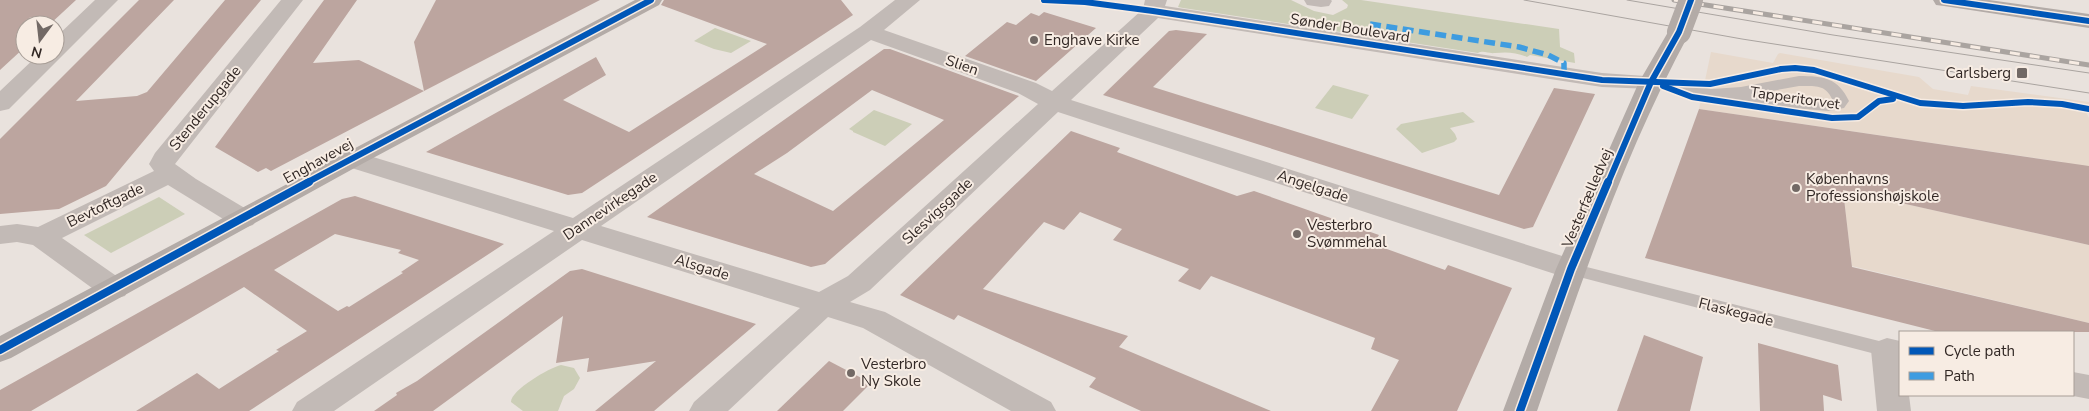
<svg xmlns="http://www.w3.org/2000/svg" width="2089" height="411" font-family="'Nunito Sans',sans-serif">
  <rect width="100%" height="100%" fill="#e9e2dd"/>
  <g fill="#ccceb7">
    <path d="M1181,0h110l23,11 19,4 14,-7 1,-3 -6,-5h19l198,29 1,18 14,6 1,10 -45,-8 -3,2c-11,-5 -21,-5 -32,-4 -7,1 -11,-3 -17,0l-295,-45 -5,-1z"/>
    <polygon points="715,28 751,41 731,53 714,49 694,41"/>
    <polygon points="1333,85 1369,95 1352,119 1315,108"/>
    <polygon points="874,110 912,124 885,146 853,132 853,131 849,129"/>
    <polygon points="1463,112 1475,122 1450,128 1455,134 1457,139 1454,142 1422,153 1396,129 1401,124"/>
    <polygon points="159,197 185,214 111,253 84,235"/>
    <path d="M561,365l13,3 6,10 -6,11 -10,7 -6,15h-35l-12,-9c0,-12 38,-34 50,-37z"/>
  </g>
  <g fill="#e7d9cc">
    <polygon points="1711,52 1773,63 1778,54 1780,53 1919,77 1933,89 1968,95 1971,86 2089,102 2089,114 2087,114 2089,118 2089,209 2063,162 1699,109"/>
    <polygon points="1843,190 2089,245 2089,323 1852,266"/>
  </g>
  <g fill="#bca59f" fill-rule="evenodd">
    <polygon points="0,0 76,0 49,25 25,25 25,47 0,70"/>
    <polygon points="139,0 174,0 76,101 137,96 147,92 225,0 261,0 106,186 59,209 0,214 0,139"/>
    <polygon points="324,0 357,0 313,63 359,60 424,91 271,171 266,168 258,172 215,147"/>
    <polygon points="436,0 600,0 424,91 414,42"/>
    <polygon points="664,0 841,0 853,15 582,193 568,195 426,152 596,57 606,75 563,100 629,132 767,44 661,5"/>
    <polygon points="1044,12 1096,28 1036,81 965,56 1007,22 1016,25 1031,13 1039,16"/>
    <polygon points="1176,30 1207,34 1153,87 1499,195 1554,88 1595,94 1533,227 1524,229 1103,95 1169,31"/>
    <path d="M884,49h6l129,47 -194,168 -14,3 -164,-50zM872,90l72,30 -111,91 -79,-37 33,-21z"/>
    <polygon points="1699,109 2089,166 2089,245 1843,190 1852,267 2089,323 2089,332 1939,332 1645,258"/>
    <polygon points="1071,131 1120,148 1117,152 1237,196 1254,191 1379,235 1373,244 1445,270 1448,265 1512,288 1457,411 1371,411 1399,360 1371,349 1375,338 1211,276 1200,290 1178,281 1189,269 1113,240 1122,229 1080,212 1064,230 1044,222 983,289 1128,336 1119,347 1271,411 1141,411 1089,387 1096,378 958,315 954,320 900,295"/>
    <path d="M355,196l149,48 -255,167h-113l61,-38 22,16 60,-38 -3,-1 31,-19 -63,-44 -213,124h-31v-21l342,-191zM335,234l66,16 -3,3 21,7 -18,12 2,1 -54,34 -2,-1 -9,5 -64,-41z"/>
    <polygon points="582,269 756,324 654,411 595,411 656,361 587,372 589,358 556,363 563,316 433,411 374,411 397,395 396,393 417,381 570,271"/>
    <polygon points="1644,335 1703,357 1690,411 1617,411"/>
    <polygon points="1758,343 1838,365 1842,401 1823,395 1824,411 1760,411"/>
    <polygon points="829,361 871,383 843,411 777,411"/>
  </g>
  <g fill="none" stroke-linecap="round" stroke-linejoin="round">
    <g fill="#c2bab6" fill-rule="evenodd">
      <path d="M1799,76c25,0 39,2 50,25l-5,7 -15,3 -94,-8 -84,-16 -5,-2 -3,-3 3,-3 5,-2 61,12 29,-2zM1799,86c17,0 27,-2 34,15l-83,-6z"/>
      <polygon points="1571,263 1887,343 1894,345 1897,350 1894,355 1887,357 1564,273 1562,269 1564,265"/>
    </g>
    <g fill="#c2bab6" fill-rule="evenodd">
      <polygon points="95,0 118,0 9,109 0,111 0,91 38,55 55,55 55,38"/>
      <polygon points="281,0 303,0 175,164 196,179 253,213 257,219 253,225 243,228 233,225 168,185 62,238 125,282 129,289 125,296 114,299 103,296 33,245 17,242 0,244 0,226 17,224 38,227 154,171 149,164 155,153"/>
      <path d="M895,0h25l-36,30 152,53 16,8 91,-82 2,-9h22l-2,6 437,67 57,4 4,5 -4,5 -8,2 -49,-2 -444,-69 -87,82 510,162 5,7 -5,7 -10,3 -10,-3 -503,-164 -188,178 -20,12 35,10 166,90 5,9h-45l-148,-83 -35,-11 -100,94h-39l5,-9 106,-94 -218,-68 -248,171h-42l5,-9 257,-171 -212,-66 -4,-6 4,-6 9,-2 9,2 213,65 287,-191zM871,40l147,53 20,11 -190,172 -29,16 -218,-66z"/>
      <polygon points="1304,0 1331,0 1332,1 1329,6 1321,7 1307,5"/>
      <polygon points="1887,338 1900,341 1900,395 1909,395 1911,411 1877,411 1871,350 1876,342"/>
      <polygon points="2073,372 2089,375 2089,399 2068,395 2073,395"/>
    </g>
    <g fill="#b3aba7" fill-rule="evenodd">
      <polygon points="635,0 662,0 659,5 360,165 11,358 0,362 0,336"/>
      <polygon points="1933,0 1989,0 2089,14 2089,28 1944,6 1936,5"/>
      <path d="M1679,25l8,2 3,5c-65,119 -109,251 -153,379h-34l53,-142 83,-187 32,-55z"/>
    </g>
    <g stroke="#aaa4a0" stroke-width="1">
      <polyline points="1524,0 1742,39 2089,93"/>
      <polyline points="1627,0 1833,35 2089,73"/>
    </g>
    <defs>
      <polyline id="rail" points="1674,0 2089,65"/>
    </defs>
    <use href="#rail" stroke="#aaa4a0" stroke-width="5"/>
    <use href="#rail" stroke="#f7ece3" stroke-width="3" stroke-dasharray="10" stroke-linecap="butt"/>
    <polyline stroke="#b3aba7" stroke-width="24" points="1679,32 1691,0"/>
    <polyline stroke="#3e9ce0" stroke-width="5.5" stroke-dasharray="11 5.5" stroke-linecap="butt" points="1370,24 1519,47 1548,55 1564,63 1564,74"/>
    <defs>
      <g id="cycleway-far1">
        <polyline points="1044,0 1085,2 1153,11 1602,80 1710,84 1781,69 1795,68 1814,70 1920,103 1963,106 2028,102 2062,104 2089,109"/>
        <polyline points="1944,0 2089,21"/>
        <polyline points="1663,86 1692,97 1832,118 1858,117 1879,101 1893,99"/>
        <polyline points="306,183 651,0"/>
        <polyline points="1608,183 1651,82 1679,32 1691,0"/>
      </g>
      <g id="cycleway">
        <polyline points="0,350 309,182"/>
        <polyline points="1520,411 1571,269 1608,182"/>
      </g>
    </defs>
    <use href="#cycleway-far1" stroke="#f7ece3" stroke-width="9"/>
    <use href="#cycleway" stroke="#f7ece3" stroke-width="11"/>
    <use href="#cycleway-far1" stroke="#0057b8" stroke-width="6"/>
    <use href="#cycleway" stroke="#0057b8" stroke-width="8"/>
  </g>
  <g fill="#726965" stroke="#f7ece3" stroke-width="2">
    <circle cx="1034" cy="40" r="5"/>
    <rect x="2016" y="67" width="12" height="12" rx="2.5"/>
    <circle cx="1796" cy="188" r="5"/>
    <circle cx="1297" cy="234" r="5"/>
    <circle cx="851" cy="373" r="5"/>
  </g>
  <g text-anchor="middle" stroke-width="4" stroke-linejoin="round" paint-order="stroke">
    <g font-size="15" fill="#322825" stroke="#f7ece3">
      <text transform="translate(1350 28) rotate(9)" y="5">Sønder Boulevard</text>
      <text transform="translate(962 65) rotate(19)" y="5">Slien</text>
      <text transform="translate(1795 98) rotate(8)" y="5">Tapperitorvet</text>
      <text transform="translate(205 108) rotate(-51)" y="5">Stenderupgade</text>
      <text transform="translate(318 161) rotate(-29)" y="5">Enghavevej</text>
      <text transform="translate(1313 186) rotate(18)" y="5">Angelgade</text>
      <text transform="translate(1587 198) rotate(-67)" y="5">Vesterfælledvej</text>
      <text transform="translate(105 205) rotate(-26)" y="5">Bevtoftgade</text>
      <text transform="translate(610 206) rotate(-34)" y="5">Dannevirkegade</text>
      <text transform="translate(937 211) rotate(-43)" y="5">Slesvigsgade</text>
      <text transform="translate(702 267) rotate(17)" y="5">Alsgade</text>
      <text transform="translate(1736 312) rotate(14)" y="5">Flaskegade</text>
    </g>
    <g font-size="15" fill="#322825" stroke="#f7ece3" text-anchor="start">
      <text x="1044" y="45">Enghave Kirke</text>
      <text x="2011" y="78" text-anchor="end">Carlsberg</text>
      <text x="1806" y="184">Københavns<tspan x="1806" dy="17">Professionshøjskole</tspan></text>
      <text x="1307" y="230">Vesterbro<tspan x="1307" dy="17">Svømmehal</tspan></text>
      <text x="861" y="369">Vesterbro<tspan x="861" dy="17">Ny Skole</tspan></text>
    </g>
  </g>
  <rect x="1899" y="331" width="175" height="65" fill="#f7ece3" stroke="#a89e97"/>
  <rect x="1909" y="347" width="25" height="8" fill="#0057b8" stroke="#a89e97"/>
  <text x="1944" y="356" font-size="15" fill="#322825">Cycle path</text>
  <rect x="1909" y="372" width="25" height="8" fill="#3e9ce0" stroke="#a89e97"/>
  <text x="1944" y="381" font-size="15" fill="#322825">Path</text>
  <g transform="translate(40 40) rotate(195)"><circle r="24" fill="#f7ece3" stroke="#a89e97"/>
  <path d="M0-4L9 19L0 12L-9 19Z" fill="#726965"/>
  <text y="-8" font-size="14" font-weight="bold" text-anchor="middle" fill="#322825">N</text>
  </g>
</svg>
